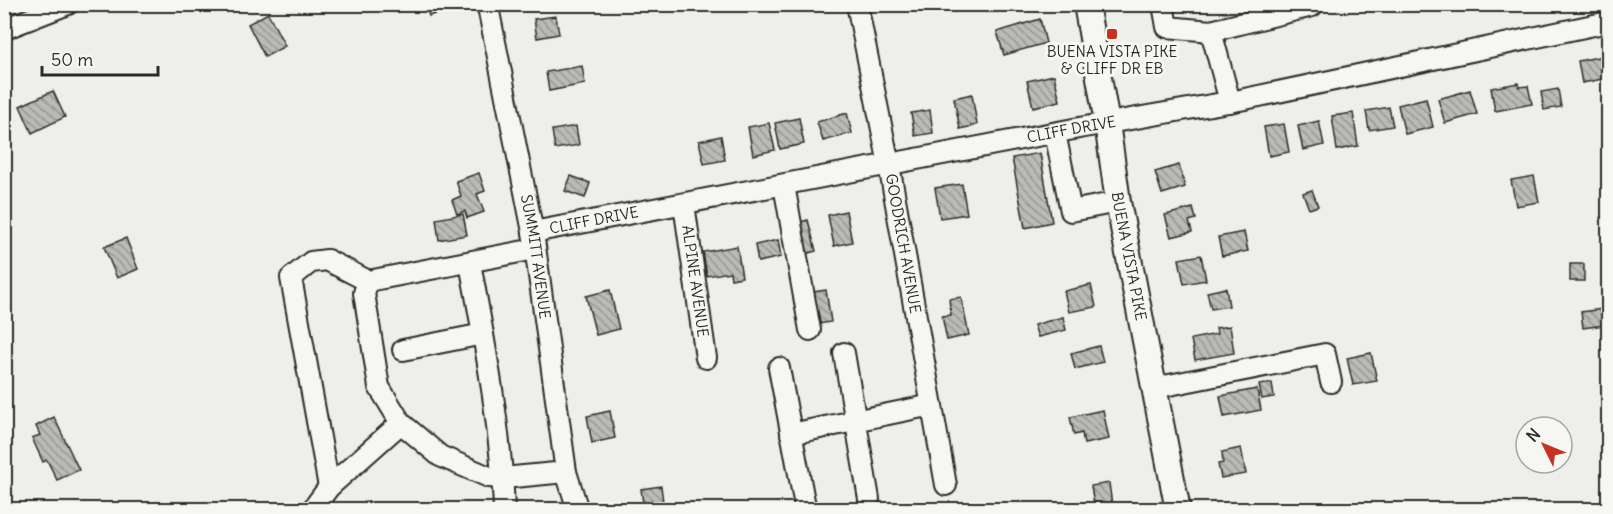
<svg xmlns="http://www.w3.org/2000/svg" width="1613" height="514" font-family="Delius,sans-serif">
  <defs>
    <pattern id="building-back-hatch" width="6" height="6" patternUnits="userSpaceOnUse" patternTransform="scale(1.5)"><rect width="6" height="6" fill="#babab7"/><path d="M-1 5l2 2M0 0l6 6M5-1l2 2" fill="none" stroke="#979795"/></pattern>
  </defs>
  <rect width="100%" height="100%" fill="#eeeeea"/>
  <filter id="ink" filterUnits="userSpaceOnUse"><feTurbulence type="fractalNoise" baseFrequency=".0167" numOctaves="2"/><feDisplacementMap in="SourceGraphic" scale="12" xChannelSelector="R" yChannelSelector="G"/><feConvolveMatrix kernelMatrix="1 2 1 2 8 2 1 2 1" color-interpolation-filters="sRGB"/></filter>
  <g filter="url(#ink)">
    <g fill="url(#building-back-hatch)" stroke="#2b2b2b" stroke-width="1.5">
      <polygon points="425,4 441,4 443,11 429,16"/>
      <polygon points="1382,4 1400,4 1401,8 1383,11"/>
      <polygon points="268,13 285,46 265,57 248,24"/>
      <polygon points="556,16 559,34 537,38 534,19"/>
      <polygon points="1040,19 1046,43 1004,55 997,32"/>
      <polygon points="1608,55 1608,78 1582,83 1578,61"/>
      <polygon points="582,66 585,84 549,91 546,72"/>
      <polygon points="1054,75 1060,101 1033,107 1027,81"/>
      <polygon points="1518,83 1519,87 1528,86 1532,104 1495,111 1491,88"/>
      <polygon points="1558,89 1561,107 1544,110 1541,92"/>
      <polygon points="1470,90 1477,114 1445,123 1438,99"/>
      <polygon points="53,91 65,117 32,133 20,106"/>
      <polygon points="972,94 977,125 960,129 954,98"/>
      <polygon points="1426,98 1433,127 1405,134 1398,105"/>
      <polygon points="1389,107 1393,126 1369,130 1366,111"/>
      <polygon points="930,110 933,133 915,136 911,113"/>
      <polygon points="847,113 852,133 823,141 817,122"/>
      <polygon points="1353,113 1358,146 1337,150 1332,116"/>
      <polygon points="799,118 804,144 780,149 775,123"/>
      <polygon points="1319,121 1324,145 1303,150 1298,126"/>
      <polygon points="769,123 775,150 753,155 748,127"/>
      <polygon points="1284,124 1289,152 1269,156 1264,127"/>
      <polygon points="576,126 579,145 555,149 552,130"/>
      <polygon points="721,136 725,160 704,164 699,141"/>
      <polygon points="1040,153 1052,222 1025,228 1012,158"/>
      <polygon points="1179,165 1185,187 1162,194 1155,172"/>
      <polygon points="479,173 485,191 477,194 484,212 467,218 465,211 457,214 452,200 461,196 456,181"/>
      <polygon points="571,176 590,183 585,198 565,191"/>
      <polygon points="1534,176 1539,202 1516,206 1511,180"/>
      <polygon points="962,184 967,214 940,218 935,188"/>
      <polygon points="1312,190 1318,206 1309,209 1303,193"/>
      <polygon points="1193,208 1196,219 1189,221 1192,232 1171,237 1165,215"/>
      <polygon points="846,211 852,242 834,246 828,215"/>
      <polygon points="463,214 467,235 439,240 436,219"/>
      <polygon points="808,220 816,251 801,255 793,224"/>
      <polygon points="1244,232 1248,251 1222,256 1218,237"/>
      <polygon points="126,238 138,269 117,278 104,247"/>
      <polygon points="778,240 781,257 758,262 755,245"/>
      <polygon points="737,246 742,277 731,279 730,272 707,276 703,252"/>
      <polygon points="1201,255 1206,280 1184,284 1179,259"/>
      <rect x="1570" y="264" width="14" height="17"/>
      <polygon points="1091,285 1096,307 1069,312 1064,291"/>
      <polygon points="1226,288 1229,306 1211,309 1207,292"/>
      <polygon points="610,290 619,329 596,335 586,296"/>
      <polygon points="826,290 831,322 812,325 806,293"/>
      <polygon points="961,297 969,335 947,340 942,316 951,315 949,299"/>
      <polygon points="1602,309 1604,325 1583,328 1581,312"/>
      <polygon points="1063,317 1066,330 1038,337 1034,325"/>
      <polygon points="1230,326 1234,353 1195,360 1191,339 1217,334 1216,328"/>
      <polygon points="1099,346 1103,362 1075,369 1071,353"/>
      <polygon points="1371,353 1377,381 1353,385 1347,358"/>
      <polygon points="1272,383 1274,397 1262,399 1259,385"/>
      <polygon points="1257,389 1261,410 1224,417 1220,396"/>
      <polygon points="1103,410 1109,439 1084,444 1082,433 1074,435 1070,417"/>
      <polygon points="610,411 615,438 592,443 587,416"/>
      <polygon points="54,417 79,470 57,480 47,460 43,462 32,438 40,435 36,426"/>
      <polygon points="1241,448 1246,474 1221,478 1218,464 1223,463 1222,452"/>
      <polygon points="1109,483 1112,505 1117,504 1118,510 1095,510 1091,486"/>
      <polygon points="661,486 664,510 644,510 641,489"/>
    </g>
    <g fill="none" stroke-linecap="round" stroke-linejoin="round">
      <defs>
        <g id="minor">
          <path id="s1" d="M490,4l-2,3 45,225 33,240 12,38"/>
          <path id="s2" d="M857,4l32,161 57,320"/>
          <polyline points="1163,4 1167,27 1211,31 1312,6 1312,4"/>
          <polyline points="4,29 68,4"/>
          <polyline points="1211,31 1230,102"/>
          <polyline points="1055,133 1071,211 1118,202"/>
          <polyline points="784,185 810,330"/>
          <path id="s3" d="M684,204l22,154"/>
          <path id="s4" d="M533,232l546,-104 161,-28 368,-78"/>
          <polyline points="535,249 368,281 364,293 379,387 401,423 440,456 489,477 503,478 566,472"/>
          <path d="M470,263c15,81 31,164 34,247"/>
          <polyline points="403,350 483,334"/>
          <polyline points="844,353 869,499"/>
          <polyline points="779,368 805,506"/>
          <polyline points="1154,388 1325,354 1331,382"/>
          <polyline points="791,434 932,405"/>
          <polyline points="329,487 291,278 311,262 327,260 368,281"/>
          <polyline points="312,510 329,487 401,423"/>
        </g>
        <g id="major">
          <path id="s5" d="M1086,4l21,119 11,79 60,308"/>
        </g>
      </defs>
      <use href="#minor" stroke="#2b2b2b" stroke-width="24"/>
      <use href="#major" stroke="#2b2b2b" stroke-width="28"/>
      <use href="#minor" stroke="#f6f6f2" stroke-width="20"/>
      <use href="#major" stroke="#f6f6f2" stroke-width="24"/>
    </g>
  </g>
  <rect fill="#c8321e" stroke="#f6f6f2" stroke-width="2" x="1106" y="28" width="12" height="12" rx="3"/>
  <g text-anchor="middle" stroke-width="6" stroke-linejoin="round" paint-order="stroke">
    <g font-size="15" fill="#2b2b2b" stroke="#f6f6f2">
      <text x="1112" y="57">BUENA VISTA PIKE<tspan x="1112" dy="17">&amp; CLIFF DR EB</tspan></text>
    </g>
    <g font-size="15" fill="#2b2b2b" stroke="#f6f6f2">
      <text dy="5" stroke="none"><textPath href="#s4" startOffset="548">CLIFF DRIVE</textPath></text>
      <text dy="5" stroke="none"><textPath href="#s4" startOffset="62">CLIFF DRIVE</textPath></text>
      <text dy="5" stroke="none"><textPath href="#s2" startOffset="244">GOODRICH AVENUE</textPath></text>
      <text dy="5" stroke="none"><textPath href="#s1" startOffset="258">SUMMITT AVENUE</textPath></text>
      <text dy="5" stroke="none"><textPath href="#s5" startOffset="256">BUENA VISTA PIKE</textPath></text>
      <text dy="5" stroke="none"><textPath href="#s3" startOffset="78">ALPINE AVENUE</textPath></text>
    </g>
  </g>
  <rect width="1613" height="514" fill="none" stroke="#f6f6f2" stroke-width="24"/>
  <rect x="12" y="12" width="1589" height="490" fill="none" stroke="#2b2b2b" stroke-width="2" filter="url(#ink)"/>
  <g transform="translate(1544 445) rotate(313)"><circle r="28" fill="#f6f6f2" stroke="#a5a5a2" stroke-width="1.5"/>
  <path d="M0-4.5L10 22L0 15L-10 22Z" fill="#c8321e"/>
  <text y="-9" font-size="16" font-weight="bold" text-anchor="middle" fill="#2b2b2b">N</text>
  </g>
  <path d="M42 66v9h116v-9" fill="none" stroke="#2b2b2b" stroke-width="3"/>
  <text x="51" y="66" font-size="18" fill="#2b2b2b" stroke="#f6f6f2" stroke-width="4.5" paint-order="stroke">50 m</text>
</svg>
